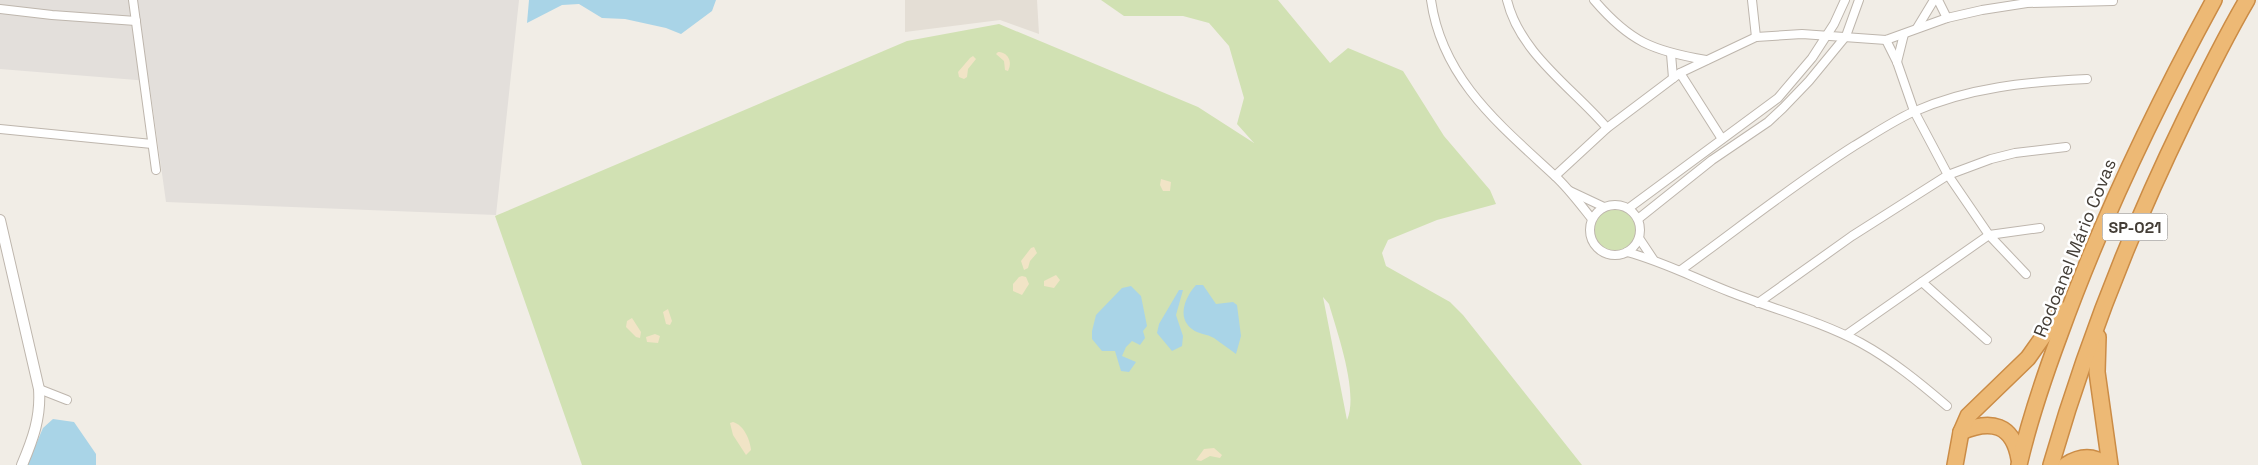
<svg xmlns="http://www.w3.org/2000/svg" width="2258" height="465" font-family="'Space Grotesk',sans-serif">
  <rect width="100%" height="100%" fill="#f1ede6"/>
  <polygon fill="#e4ded5" points="905,0 1037,0 1039,34 1000,20 905,32"/>
  <polygon fill="#e3dfdb" points="0,0 519,0 496,215 166,202 149,81 0,69"/>
  <g fill="#d1e1b3" fill-rule="evenodd">
    <path d="M1101,0h177l52,63 18,-15 55,23 41,65 46,54 6,14 -59,16 -49,20 -6,13 4,13 64,36 13,13 119,150h-1000l-87,-249 412,-175 92,-17 199,83 56,36 -17,-19 7,-26 -15,-52 -20,-23 -26,-7h-59zM1323,297l6,7c8,28 30,89 18,116z"/>
    <circle cx="1615" cy="230" r="21"/>
  </g>
  <g fill="#f1e4c6">
    <path d="M998,52c10,0 15,10 10,19l-3,-1 -1,-9 -8,-7z"/>
    <polygon points="973,56 976,59 968,69 967,77 964,79 959,77 958,72 970,58"/>
    <polygon points="1161,179 1171,182 1170,191 1163,191 1160,185"/>
    <polygon points="1034,247 1037,253 1030,261 1028,268 1024,270 1021,261 1031,248"/>
    <polygon points="1056,275 1060,280 1054,288 1044,286 1044,281"/>
    <polygon points="1022,276 1026,277 1029,284 1022,295 1013,291 1013,284 1019,277"/>
    <polygon points="668,309 672,321 670,325 666,324 663,312"/>
    <polygon points="632,318 641,332 640,338 636,337 626,327 627,321"/>
    <polygon points="655,334 660,336 658,343 647,342 646,337"/>
    <path d="M733,422c11,3 17,18 18,28l-5,5 -13,-20 -3,-12z"/>
    <polygon points="1214,448 1222,455 1220,458 1210,456 1201,461 1196,460 1204,449"/>
  </g>
  <g fill="#a9d4e7">
    <polygon points="529,0 716,0 712,11 681,34 666,28 625,19 602,18 579,4 562,5 527,23"/>
    <path d="M1196,285h7l13,19 17,-2 4,3 4,31 -5,18c-7,-5 -15,-11 -22,-16 -7,-4 -16,-4 -22,-9 -16,-12 -6,-33 4,-44z"/>
    <polygon points="1131,286 1141,296 1147,326 1143,331 1145,338 1140,345 1132,341 1126,347 1122,356 1136,362 1129,372 1121,371 1115,351 1102,351 1092,339 1092,331 1096,315 1122,288"/>
    <polygon points="1179,290 1183,290 1176,315 1183,336 1182,346 1172,351 1157,333 1159,324"/>
    <polygon points="53,419 74,422 96,454 96,465 27,465 43,428"/>
  </g>
  <g fill="none" stroke-linecap="round" stroke-linejoin="round">
    <defs>
      <g id="minor">
        <polyline points="133,0 156,170"/>
        <path d="M1431,0c11,79 69,125 124,176 14,13 25,28 37,43"/>
        <path d="M1507,0c13,54 66,88 100,128"/>
        <path d="M1594,0c36,42 59,51 112,60"/>
        <polyline points="1752,0 1756,37"/>
        <polyline points="1938,0 1947,18"/>
        <polyline points="0,9 52,15 136,21"/>
        <polyline points="1917,28 1934,0"/>
        <polyline points="1886,40 1897,62 1914,111 1948,175 1989,235 2026,274"/>
        <polyline points="1671,54 1673,78"/>
        <polyline points="1897,62 1904,34"/>
        <polyline points="1680,73 1722,139"/>
        <polyline points="0,129 152,144"/>
        <polyline points="1555,176 1607,128 1680,73 1756,37 1802,34 1886,40 1947,18 1982,10 2027,3 2113,1"/>
        <polyline points="1570,191 1604,207"/>
        <circle cx="1615" cy="230" r="25"/>
        <polyline points="1629,208 1778,98 1812,58 1834,24 1845,0"/>
        <polyline points="1638,219 1712,160 1768,122 1783,108 1809,81 1846,36 1859,0"/>
        <polyline points="1639,238 1653,259"/>
        <path d="M1627,252c37,10 67,26 103,40 43,17 90,29 131,51 31,17 59,40 86,63"/>
        <path d="M1681,270c58,-42 113,-86 173,-124 20,-12 39,-25 59,-34 56,-25 115,-30 174,-33"/>
        <polyline points="1922,282 1987,340"/>
        <polyline points="1758,303 1852,236 1948,175 1991,159 2015,153 2066,147"/>
        <polyline points="1846,335 1989,235 2040,228"/>
        <polyline points="39,389 67,400"/>
      </g>
      <path id="tertiary" d="M0,220l39,169c2,28 -6,50 -17,76"/>
      <g id="motorway">
        <polyline points="2098,337 2097,372 2110,465"/>
        <path d="M1961,432c30,-13 52,-8 58,27"/>
        <polyline points="1955,465 1961,432 1968,416 2028,358 2062,310"/>
        <path d="M2019,465c10,-44 25,-88 41,-131 42,-116 95,-226 154,-334"/>
        <path d="M2051,465c34,-118 79,-233 133,-344 20,-41 40,-82 63,-121"/>
        <path d="M2066,465c14,-9 27,-10 40,0"/>
      </g>
    </defs>
    <use href="#minor" stroke="#beb6ad" stroke-width="10"/>
    <use href="#tertiary" stroke="#beb6ad" stroke-width="12"/>
    <use href="#motorway" stroke="#cb8c46" stroke-width="18"/>
    <use href="#minor" stroke="#fff" stroke-width="8"/>
    <use href="#tertiary" stroke="#fff" stroke-width="10"/>
    <use href="#motorway" stroke="#edb975" stroke-width="15"/>
  </g>
  <g text-anchor="middle" stroke-width="5" stroke-linejoin="round" paint-order="stroke">
    <rect fill="#fff" stroke="#7b7772" stroke-width="1" x="2102.5" y="213.5" width="65" height="27" rx="4"/>
    <g font-size="16" font-weight="bold" fill="#433d36">
      <text x="2135" y="233">SP-021</text>
    </g>
    <g font-size="18" fill="#433d36" stroke="#fff">
      <text transform="translate(2075 248) rotate(-68)" y="6">Rodoanel Mário Covas</text>
    </g>
  </g>
</svg>
